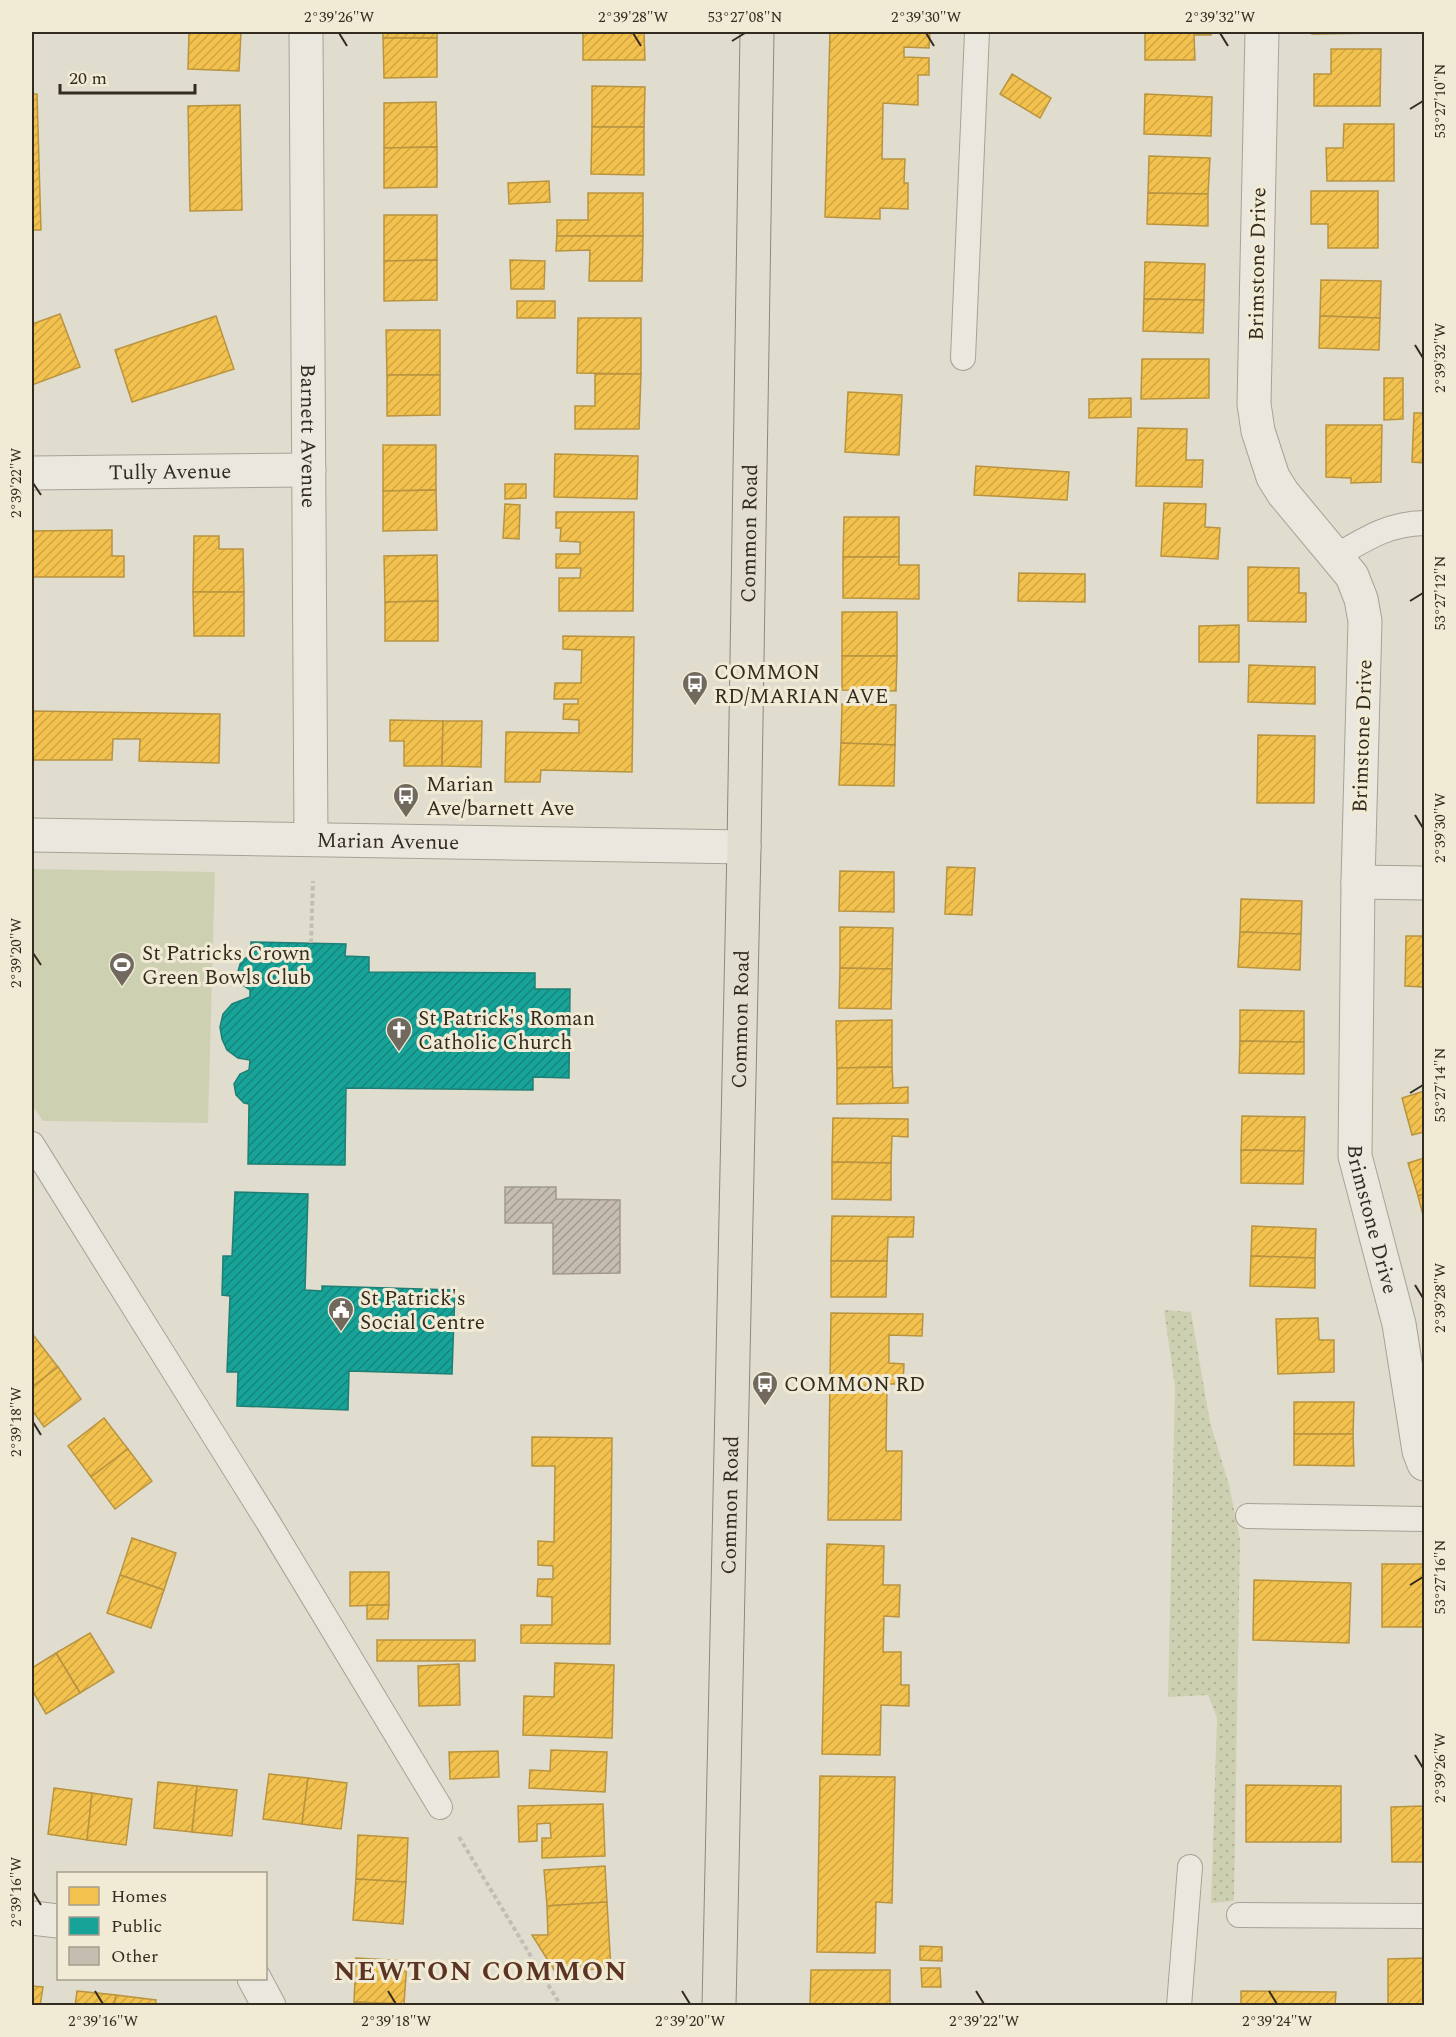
<svg xmlns="http://www.w3.org/2000/svg" width="1456" height="2037" font-family="Spectral,serif">
  <defs>
    <pattern id="grass-dots" width="8" height="8" patternUnits="userSpaceOnUse" patternTransform="scale(1.5)"><rect width="8" height="8" fill="#ced0b2"/><path d="M2 2h.1M6 6h.1" fill="none" stroke="#b2b399" stroke-width="1.8" stroke-linecap="round"/></pattern>
    <pattern id="homes-hatch" width="6" height="6" patternUnits="userSpaceOnUse" patternTransform="scale(1.5)"><rect width="6" height="6" fill="#f2c14e"/><path d="M-1 1l2-2M0 6l6-6M5 7l2-2" fill="none" stroke="#d0a644"/></pattern>
    <pattern id="public-hatch" width="6" height="6" patternUnits="userSpaceOnUse" patternTransform="scale(1.5)"><rect width="6" height="6" fill="#17a398"/><path d="M-1 1l2-2M0 6l6-6M5 7l2-2" fill="none" stroke="#16857c"/></pattern>
    <pattern id="building-hatch" width="6" height="6" patternUnits="userSpaceOnUse" patternTransform="scale(1.5)"><rect width="6" height="6" fill="#c5bdaf"/><path d="M-1 1l2-2M0 6l6-6M5 7l2-2" fill="none" stroke="#a19a8e"/></pattern>
  </defs>
  <rect width="100%" height="100%" fill="#e1ddce"/>
  <polygon fill="url(#grass-dots)" points="1164,1310 1191,1312 1210,1422 1229,1485 1240,1540 1234,1901 1211,1903 1217,1718 1208,1695 1168,1697 1175,1387"/>
  <polygon fill="#ced0b2" points="32,869 215,872 208,1123 43,1121 32,1105"/>
  <g fill="url(#homes-hatch)" stroke="#b99440" stroke-width="1.5">
    <polygon points="189,32 241,32 239,71 188,69"/>
    <rect x="383" y="32" width="54" height="6"/>
    <polygon points="583,32 644,32 645,60 583,60"/>
    <polygon points="830,32 930,32 929,48 904,47 904,57 929,58 929,75 918,75 918,105 883,103 882,159 905,159 904,183 908,183 908,209 880,208 880,219 825,217"/>
    <polygon points="1145,32 1211,32 1211,35 1194,35 1195,60 1145,60"/>
    <polygon points="1312,32 1379,32 1379,33 1312,34"/>
    <polygon points="383,38 437,38 437,77 384,78"/>
    <polygon points="1331,49 1381,49 1380,106 1314,106 1314,74 1331,74"/>
    <polygon points="1012,74 1051,98 1040,118 1000,94"/>
    <polygon points="592,86 645,87 644,127 592,127"/>
    <polygon points="32,94 37,94 41,230 32,230"/>
    <polygon points="1145,94 1212,97 1211,136 1144,134"/>
    <polygon points="436,102 437,147 384,148 384,103"/>
    <polygon points="240,105 242,210 190,211 188,106"/>
    <polygon points="1344,124 1394,124 1394,181 1327,181 1326,148 1343,148"/>
    <polygon points="592,127 644,127 644,175 591,174"/>
    <polygon points="437,147 437,187 384,188 384,148"/>
    <polygon points="1149,156 1210,158 1208,194 1148,193"/>
    <polygon points="549,181 550,202 509,204 508,183"/>
    <polygon points="1311,191 1378,191 1378,248 1328,248 1328,224 1311,224"/>
    <polygon points="588,193 643,193 643,236 557,236 557,220 588,220"/>
    <polygon points="1148,193 1208,194 1208,226 1147,224"/>
    <polygon points="384,215 437,215 437,260 384,261"/>
    <polygon points="557,236 643,236 642,281 589,281 590,250 556,251"/>
    <polygon points="437,260 437,300 384,301 384,261"/>
    <polygon points="510,260 545,261 544,289 511,289"/>
    <polygon points="1145,262 1205,264 1204,300 1144,299"/>
    <polygon points="1321,280 1381,281 1380,318 1320,316"/>
    <polygon points="1144,299 1204,300 1203,333 1143,331"/>
    <rect x="517" y="301" width="38" height="17"/>
    <polygon points="60,314 80,367 32,385 32,324"/>
    <polygon points="216,316 234,369 132,402 115,350"/>
    <polygon points="1320,316 1380,318 1379,350 1319,348"/>
    <polygon points="578,318 641,318 641,374 577,373"/>
    <polygon points="386,330 440,330 440,375 387,375"/>
    <polygon points="1142,359 1209,359 1209,398 1141,399"/>
    <polygon points="595,374 641,374 639,429 575,429 575,406 595,406"/>
    <polygon points="387,375 440,375 440,415 387,416"/>
    <polygon points="1384,378 1403,378 1403,419 1384,420"/>
    <polygon points="848,392 902,395 899,455 845,452"/>
    <polygon points="1131,398 1131,417 1089,418 1089,399"/>
    <polygon points="1414,413 1424,413 1424,463 1412,462"/>
    <polygon points="1326,425 1382,425 1381,482 1351,483 1351,478 1326,477"/>
    <polygon points="1138,428 1187,429 1186,460 1203,460 1202,487 1136,486"/>
    <polygon points="383,445 436,445 436,490 383,491"/>
    <polygon points="555,454 638,456 637,499 554,497"/>
    <polygon points="976,466 1069,472 1067,500 974,495"/>
    <polygon points="505,484 526,484 526,498 505,499"/>
    <polygon points="436,490 437,530 383,531 383,491"/>
    <polygon points="1164,503 1206,504 1205,527 1220,528 1218,559 1161,556"/>
    <polygon points="505,504 520,505 519,539 503,538"/>
    <polygon points="556,512 634,512 633,611 559,611 559,578 580,578 581,568 556,568 556,554 580,554 580,542 560,541 561,528 556,528"/>
    <polygon points="844,517 899,517 899,557 843,557"/>
    <polygon points="112,530 112,556 124,556 124,577 32,577 32,531"/>
    <polygon points="194,536 219,536 219,549 243,549 244,592 193,592"/>
    <polygon points="437,555 438,601 385,602 384,556"/>
    <polygon points="843,557 899,557 899,565 919,565 919,599 843,598"/>
    <polygon points="1248,567 1299,568 1299,593 1306,593 1306,622 1248,621"/>
    <polygon points="1019,573 1085,574 1085,602 1018,601"/>
    <polygon points="193,592 244,592 244,636 194,636"/>
    <polygon points="438,601 438,641 385,641 385,602"/>
    <rect x="842" y="612" width="55" height="44"/>
    <polygon points="1239,625 1239,662 1199,662 1199,626"/>
    <polygon points="563,636 634,637 632,772 541,770 540,782 505,782 506,732 579,733 579,720 563,719 564,704 578,704 578,699 554,699 555,683 581,683 582,650 563,649"/>
    <polygon points="842,656 897,656 896,691 842,690"/>
    <polygon points="1249,665 1315,667 1315,704 1248,702"/>
    <polygon points="842,704 896,705 895,745 841,743"/>
    <polygon points="32,711 220,714 219,763 139,761 140,739 113,739 112,760 32,760"/>
    <polygon points="390,720 443,721 442,766 404,766 404,741 390,741"/>
    <polygon points="443,721 482,721 481,767 442,766"/>
    <polygon points="1258,735 1315,736 1314,803 1257,803"/>
    <polygon points="841,743 895,745 894,786 839,785"/>
    <polygon points="947,867 975,868 972,915 945,914"/>
    <polygon points="840,871 894,872 894,912 839,911"/>
    <polygon points="1241,899 1302,901 1301,934 1240,932"/>
    <polygon points="840,927 893,928 892,969 840,968"/>
    <polygon points="1240,932 1301,934 1300,970 1238,967"/>
    <polygon points="1406,936 1424,936 1424,987 1405,986"/>
    <polygon points="840,968 892,969 891,1009 839,1008"/>
    <polygon points="1240,1010 1304,1011 1304,1042 1240,1041"/>
    <polygon points="892,1020 892,1067 837,1068 836,1021"/>
    <polygon points="1240,1041 1304,1042 1304,1074 1239,1073"/>
    <polygon points="892,1067 893,1088 908,1087 908,1103 837,1104 837,1068"/>
    <polygon points="1424,1091 1424,1132 1412,1135 1402,1098"/>
    <polygon points="1242,1116 1305,1117 1304,1151 1241,1150"/>
    <polygon points="833,1118 908,1119 908,1137 892,1136 891,1163 832,1162"/>
    <polygon points="1241,1150 1304,1151 1303,1184 1241,1183"/>
    <polygon points="1424,1158 1424,1194 1418,1196 1408,1163"/>
    <polygon points="832,1162 891,1163 891,1200 832,1199"/>
    <polygon points="1424,1194 1424,1219 1418,1196"/>
    <polygon points="832,1216 914,1217 913,1237 888,1237 887,1261 831,1261"/>
    <polygon points="1252,1226 1316,1229 1315,1258 1251,1256"/>
    <polygon points="1251,1256 1315,1258 1315,1288 1250,1286"/>
    <polygon points="831,1261 887,1261 886,1297 831,1297"/>
    <polygon points="831,1313 923,1314 922,1336 889,1335 889,1363 904,1364 903,1384 887,1384 886,1451 902,1451 901,1520 828,1520"/>
    <polygon points="1318,1318 1319,1340 1334,1340 1334,1372 1278,1374 1276,1319"/>
    <polygon points="34,1336 58,1367 32,1387 32,1338"/>
    <polygon points="58,1367 81,1399 44,1427 32,1410 32,1387"/>
    <polygon points="1294,1402 1354,1402 1353,1434 1294,1434"/>
    <polygon points="104,1418 128,1449 91,1477 68,1446"/>
    <polygon points="1294,1434 1353,1434 1354,1466 1294,1465"/>
    <polygon points="532,1437 612,1438 610,1644 521,1643 521,1625 552,1625 552,1597 537,1596 538,1579 553,1579 553,1566 538,1565 538,1541 554,1542 555,1466 532,1466"/>
    <polygon points="128,1449 152,1481 115,1509 91,1477"/>
    <polygon points="132,1538 176,1553 164,1590 120,1575"/>
    <polygon points="827,1544 884,1546 883,1585 900,1585 899,1617 884,1616 883,1652 901,1652 901,1685 909,1685 909,1706 881,1705 880,1755 822,1754"/>
    <rect x="1382" y="1564" width="42" height="63"/>
    <polygon points="350,1572 389,1572 389,1605 350,1606"/>
    <polygon points="120,1575 164,1590 151,1628 107,1613"/>
    <polygon points="1254,1580 1351,1583 1349,1643 1253,1640"/>
    <polygon points="367,1605 389,1605 388,1619 367,1619"/>
    <polygon points="90,1633 114,1672 80,1693 56,1653"/>
    <rect x="377" y="1640" width="98" height="21"/>
    <polygon points="56,1653 80,1693 46,1714 32,1690 32,1668"/>
    <polygon points="555,1663 614,1665 612,1738 523,1735 524,1696 554,1697"/>
    <polygon points="459,1664 460,1705 419,1706 418,1666"/>
    <polygon points="551,1750 607,1752 605,1792 529,1788 530,1770 550,1771"/>
    <polygon points="498,1751 499,1777 450,1779 449,1752"/>
    <polygon points="269,1774 308,1778 302,1824 263,1819"/>
    <polygon points="820,1776 895,1777 892,1903 876,1902 875,1953 817,1952"/>
    <polygon points="308,1778 347,1783 341,1829 302,1824"/>
    <polygon points="158,1782 197,1786 192,1832 154,1828"/>
    <polygon points="1246,1785 1341,1786 1341,1842 1246,1842"/>
    <polygon points="197,1786 237,1790 232,1836 192,1832"/>
    <polygon points="54,1788 92,1793 87,1840 48,1834"/>
    <polygon points="92,1793 132,1799 126,1845 87,1840"/>
    <polygon points="603,1804 605,1856 542,1858 542,1838 551,1838 550,1823 537,1824 537,1841 519,1842 518,1806"/>
    <polygon points="1424,1806 1424,1862 1392,1862 1391,1807"/>
    <polygon points="358,1835 408,1838 406,1882 356,1879"/>
    <polygon points="605,1866 607,1902 547,1906 544,1870"/>
    <polygon points="356,1879 406,1882 403,1924 353,1920"/>
    <polygon points="607,1902 611,1969 554,1970 532,1935 548,1935 547,1906"/>
    <polygon points="920,1946 942,1947 942,1961 920,1960"/>
    <polygon points="356,1958 407,1961 404,2004 354,2002"/>
    <polygon points="1424,1958 1424,2006 1388,2006 1388,1959"/>
    <polygon points="921,1968 940,1968 941,1987 922,1987"/>
    <polygon points="811,1970 890,1970 890,2006 810,2006"/>
    <polygon points="32,1986 43,1987 40,2006 32,2006"/>
    <polygon points="77,1991 116,1995 114,2006 75,2006"/>
    <polygon points="1241,1991 1336,1992 1335,2006 1241,2006"/>
    <polygon points="116,1995 156,2000 155,2006 114,2006"/>
    <polygon points="354,2002 404,2004 354,2006"/>
  </g>
  <g fill="url(#public-hatch)" stroke="#207f74" stroke-width="1.5">
    <polygon points="251,942 346,944 345,956 369,957 369,972 535,973 535,989 570,989 569,1078 533,1077 533,1090 346,1088 345,1165 248,1164 249,1104 244,1103 236,1095 234,1084 240,1074 249,1070 250,1060 238,1058 227,1050 222,1039 220,1027 223,1014 232,1004 250,997 250,990 241,984 237,975 241,961 251,955"/>
    <polygon points="235,1192 308,1194 305,1290 322,1291 322,1286 455,1290 452,1374 349,1371 348,1410 237,1406 238,1372 227,1372 230,1296 222,1295 223,1256 232,1256"/>
  </g>
  <polygon fill="url(#building-hatch)" stroke="#a1998e" stroke-width="1.5" points="505,1187 556,1187 556,1199 620,1200 620,1273 553,1274 553,1223 505,1223"/>
  <g fill="none" stroke-linecap="round" stroke-linejoin="round">
    <defs>
      <g id="service">
        <polyline points="963,358 977,32"/>
        <path d="M1336,556c31,-18 52,-32 88,-33"/>
        <polyline points="32,1144 268,1522 440,1807"/>
        <polyline points="1248,1516 1424,1519"/>
        <polyline points="1239,1915 1424,1916"/>
        <polyline points="1179,2006 1190,1867"/>
      </g>
      <g id="minor">
        <path id="s1" d="M306,32l5,807"/>
        <path id="s2" d="M1262,32l-8,372 4,27 15,46 10,16 69,83 9,23 4,22 -7,261 -3,274 44,168 20,127 5,13"/>
        <path id="s3" d="M32,473l277,-3"/>
        <path id="s4" d="M32,835l712,12"/>
        <polyline points="1358,882 1424,883"/>
        <polyline points="32,1918 58,1921"/>
        <polyline points="254,1978 269,2006"/>
      </g>
      <g id="primary">
        <path id="s5" d="M719,2006l25,-1159 13,-815"/>
      </g>
    </defs>
    <use href="#service" stroke="#a6a297" stroke-width="26"/>
    <use href="#minor" stroke="#a6a297" stroke-width="35"/>
    <use href="#primary" stroke="#8c887e" stroke-width="35"/>
    <g stroke="#c2beb6" stroke-width="4" stroke-dasharray="4.5 3" stroke-linecap="butt">
      <polyline points="311,943 313,881"/>
      <polyline points="459,1837 561,2006"/>
    </g>
    <use href="#service" stroke="#eae7df" stroke-width="24"/>
    <use href="#minor" stroke="#eae7df" stroke-width="33"/>
    <use href="#primary" stroke="#e1ded1" stroke-width="33"/>
  </g>
  <path fill="none" stroke="#342b20" stroke-width="2" d="M339,33l8,13M633,33l8,13M926,33l8,13M1220,33l8,13M732,41l13,-8M1410,109l13,-8M1415,345l8,13M33,483l8,12M1410,601l13,-8M1415,815l8,13M33,953l8,12M1410,1093l13,-8M1415,1285l8,13M33,1422l8,13M1410,1585l13,-8M1415,1755l8,13M33,1892l8,13M95,1991l8,13M388,1991l8,13M682,1991l8,13M976,1991l8,13M1269,1991l8,13"/>
  <defs>
    <symbol id="bus-pin" viewBox="-11 -11 22 30"><path d="M0 17L-7.5 6A9.5 9.5 0 1 1 7.5 6Z" fill="#71695d" stroke="#f1ebd5"/><path d="M-5-6H5V4H4V6H2V4H-2V6H-4V4H-5ZM-3.5-4V0h7V-4ZM-3.5 1.2v1.5H-2V1.2ZM2 1.2v1.5H3.5V1.2Z" fill="#fff"/></symbol>
    <symbol id="stadium-pin" viewBox="-11 -11 22 30"><path d="M0 17L-7.5 6A9.5 9.5 0 1 1 7.5 6Z" fill="#71695d" stroke="#f1ebd5"/><path d="M0-5a6.5 5 0 1 0 0 10a6.5 5 0 1 0 0-10ZM-3.5-1.8h7v3.6h-7Z" fill="#fff"/></symbol>
    <symbol id="church-pin" viewBox="-11 -11 22 30"><path d="M0 17L-7.5 6A9.5 9.5 0 1 1 7.5 6Z" fill="#71695d" stroke="#f1ebd5"/><path d="M-1.2-6h2.4v3.5h3.3v2.4h-3.3V6h-2.4V-.1h-3.3v-2.4h3.3Z" fill="#fff"/></symbol>
    <symbol id="civic-pin" viewBox="-11 -11 22 30"><path d="M0 17L-7.5 6A9.5 9.5 0 1 1 7.5 6Z" fill="#71695d" stroke="#f1ebd5"/><path d="M-.6-6.5H3V-4.5H.6V-3L4-1V1h2V6H-6V1h2V-1L-.6-3ZM-1.2 2.5V6h2.4V2.5Z" fill="#fff"/></symbol>
  </defs>
  <g fill-rule="evenodd">
    <use href="#bus-pin" x="680" y="669" width="30" height="40"/>
    <use href="#bus-pin" x="391" y="781" width="30" height="40"/>
    <use href="#stadium-pin" x="107" y="950" width="30" height="40"/>
    <use href="#church-pin" x="384" y="1015" width="30" height="40"/>
    <use href="#civic-pin" x="326" y="1295" width="30" height="40"/>
    <use href="#bus-pin" x="750" y="1369" width="30" height="40"/>
  </g>
  <g text-anchor="middle" stroke-width="6" stroke-linejoin="round" paint-order="stroke">
    <g font-size="21" fill="#342b20" stroke="#f1ebd5">
      <text transform="translate(1257 264) rotate(-89)" y="7">Brimstone Drive</text>
      <text dy="7" stroke="none"><textPath href="#s1" startOffset="404">Barnett Avenue</textPath></text>
      <text dy="7" stroke="none"><textPath href="#s3" startOffset="138">Tully Avenue</textPath></text>
      <text dy="7" stroke="none"><textPath href="#s5" startOffset="1473">Common Road</textPath></text>
      <text transform="translate(1362 736) rotate(-88)" y="7">Brimstone Drive</text>
      <text dy="7" stroke="none"><textPath href="#s4" startOffset="356">Marian Avenue</textPath></text>
      <text dy="7" stroke="none"><textPath href="#s5" startOffset="987">Common Road</textPath></text>
      <text dy="7" stroke="none"><textPath href="#s2" startOffset="1222">Brimstone Drive</textPath></text>
      <text dy="7" stroke="none"><textPath href="#s5" startOffset="501">Common Road</textPath></text>
    </g>
    <g font-size="21" fill="#342b20" stroke="#f1ebd5" text-anchor="start">
      <text x="714" y="679">COMMON<tspan x="714" dy="24">RD/MARIAN AVE</tspan></text>
      <text x="426" y="791">Marian<tspan x="426" dy="24">Ave/barnett Ave</tspan></text>
      <text x="142" y="960">St Patricks Crown<tspan x="142" dy="24">Green Bowls Club</tspan></text>
      <text x="418" y="1025">St Patrick's Roman<tspan x="418" dy="24">Catholic Church</tspan></text>
      <text x="360" y="1305">St Patrick's<tspan x="360" dy="24">Social Centre</tspan></text>
      <text x="784" y="1391">COMMON RD</text>
    </g>
    <g font-size="27" font-weight="bold" letter-spacing="1.5" fill="#5c3424" stroke="#f1ebd5">
      <text x="481" y="1980">NEWTON COMMON</text>
    </g>
  </g>
  <rect width="1456" height="2037" fill="none" stroke="#f1ebd5" stroke-width="66"/>
  <rect x="57" y="1872" width="210" height="108" fill="#f1ebd5" stroke="#a59e8d" stroke-width="1.5"/>
  <rect x="69" y="1887" width="30" height="18" fill="#f2c14e" stroke="#a59e8d" stroke-width="1.5"/>
  <text x="111" y="1902" font-size="18" fill="#342b20">Homes</text>
  <rect x="69" y="1917" width="30" height="18" fill="#17a398" stroke="#a59e8d" stroke-width="1.5"/>
  <text x="111" y="1932" font-size="18" fill="#342b20">Public</text>
  <rect x="69" y="1947" width="30" height="18" fill="#c5bdaf" stroke="#a59e8d" stroke-width="1.5"/>
  <text x="111" y="1962" font-size="18" fill="#342b20">Other</text>
  <path d="M60 84v9h135v-9" fill="none" stroke="#342b20" stroke-width="3"/>
  <text x="69" y="84" font-size="18" fill="#342b20" stroke="#f1ebd5" stroke-width="4.5" paint-order="stroke">20 m</text>
  <rect x="33" y="33" width="1390" height="1971" fill="none" stroke="#342b20" stroke-width="2"/>
  <g font-size="15" text-anchor="middle" fill="#342b20">
    <text x="339" y="22">2°39'26"W</text>
    <text x="633" y="22">2°39'28"W</text>
    <text x="745" y="22">53°27'08"N</text>
    <text x="926" y="22">2°39'30"W</text>
    <text x="1220" y="22">2°39'32"W</text>
    <text transform="translate(1440 101) rotate(-90)" y="5">53°27'10"N</text>
    <text transform="translate(1440 358) rotate(-90)" y="5">2°39'32"W</text>
    <text transform="translate(16 483) rotate(-90)" y="5">2°39'22"W</text>
    <text transform="translate(1440 593) rotate(-90)" y="5">53°27'12"N</text>
    <text transform="translate(1440 828) rotate(-90)" y="5">2°39'30"W</text>
    <text transform="translate(16 953) rotate(-90)" y="5">2°39'20"W</text>
    <text transform="translate(1440 1085) rotate(-90)" y="5">53°27'14"N</text>
    <text transform="translate(1440 1298) rotate(-90)" y="5">2°39'28"W</text>
    <text transform="translate(16 1422) rotate(-90)" y="5">2°39'18"W</text>
    <text transform="translate(1440 1577) rotate(-90)" y="5">53°27'16"N</text>
    <text transform="translate(1440 1768) rotate(-90)" y="5">2°39'26"W</text>
    <text transform="translate(16 1892) rotate(-90)" y="5">2°39'16"W</text>
    <text x="103" y="2026">2°39'16"W</text>
    <text x="396" y="2026">2°39'18"W</text>
    <text x="690" y="2026">2°39'20"W</text>
    <text x="984" y="2026">2°39'22"W</text>
    <text x="1277" y="2026">2°39'24"W</text>
  </g>
</svg>
